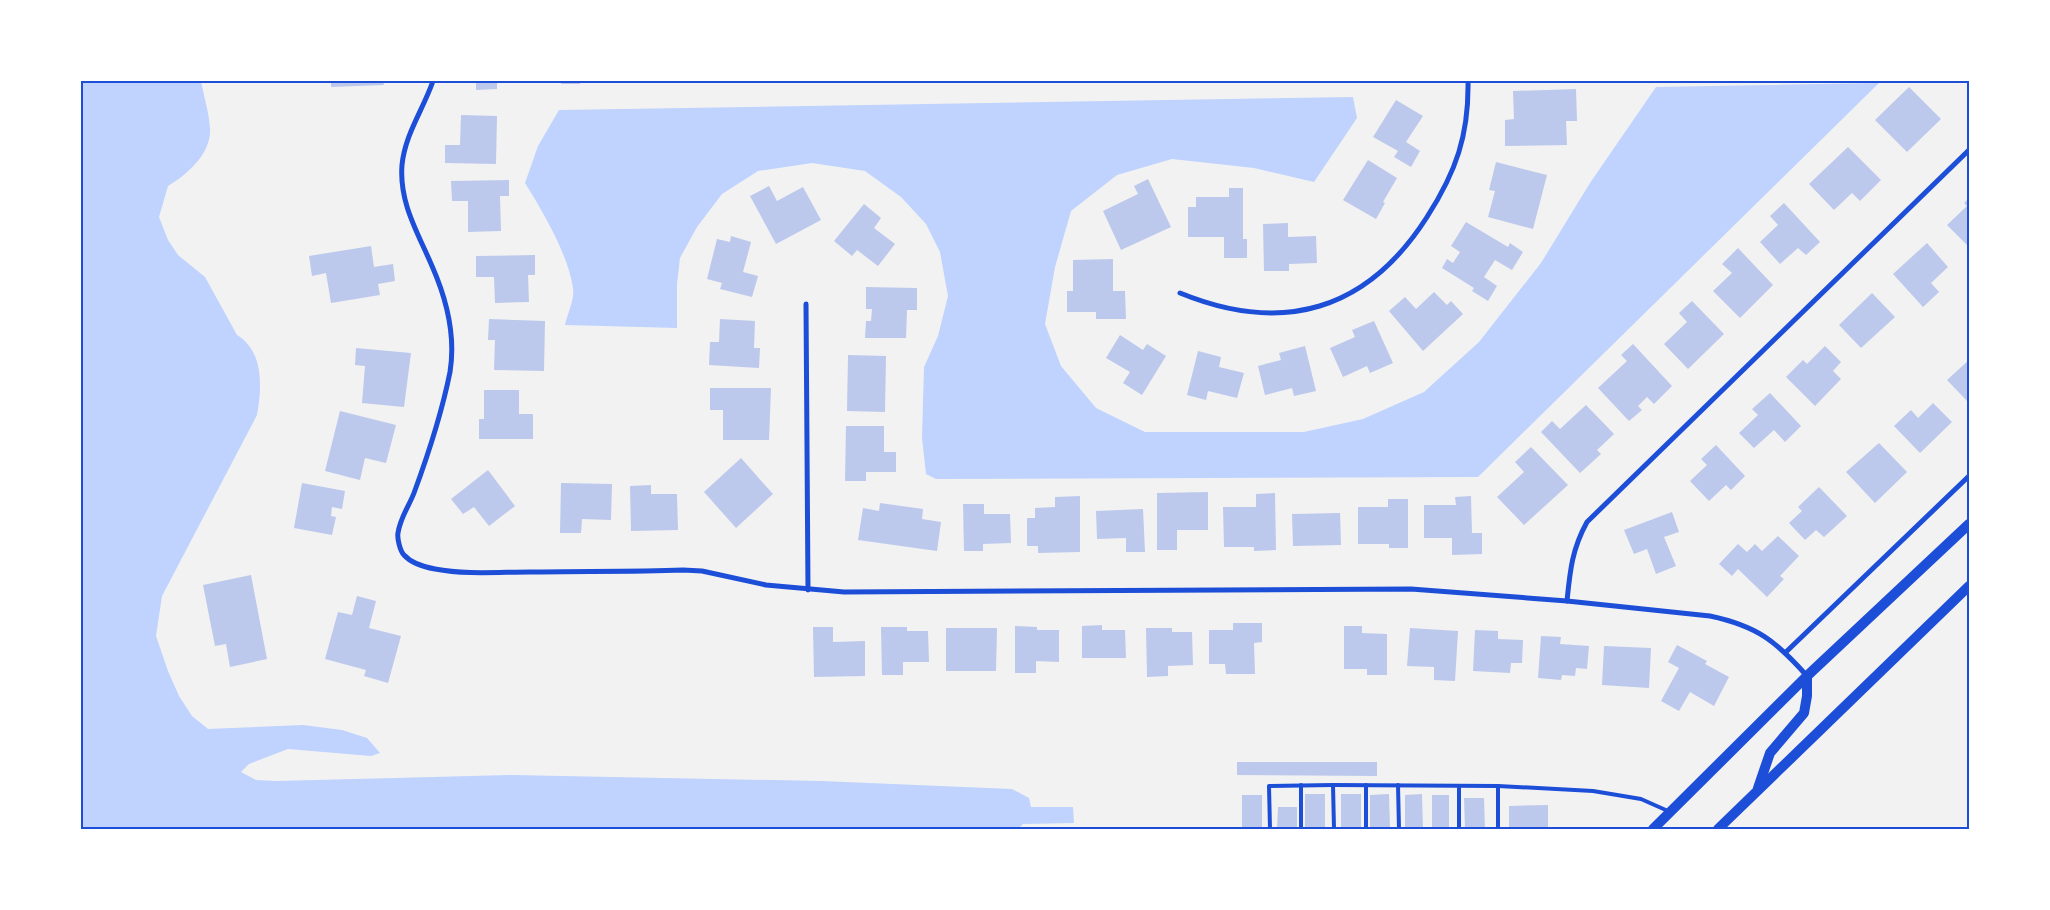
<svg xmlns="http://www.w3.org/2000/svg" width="2050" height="910" font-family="'Zilla Slab',serif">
  <rect width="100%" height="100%" fill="#f2f2f2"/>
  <g fill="#bfd3fe">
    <path d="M81,81h120c3,16 8,32 9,47 2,25 -23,47 -42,58l-9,31 9,23 10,15 27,22 32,58c27,16 25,53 20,80l-95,181 -6,40 12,35 11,25 13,20 16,13 95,-4 39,5 25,8 13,15 -9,3 -83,-7 -39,15 -8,8 15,8 20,1 236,-6 309,6 191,8 17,9 2,9h42l1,16 -51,1 -5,5h-937z"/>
    <path d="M1879,83l-401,394 -542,2 -10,-5 -4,-36 2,-71 14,-31 10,-40 -8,-44 -14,-28 -25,-27 -36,-26 -53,-8 -54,8 -36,23 -25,33 -17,31 -3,26v44l-112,-3c2,-10 10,-26 8,-37 -5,-34 -30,-76 -48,-105l13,-37 21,-36 794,-13 4,21 -43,64 -60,-14 -82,-9 -55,16 -46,36 -16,56 -10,57 16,42 35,42 49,24h159l59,-13 61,-27 55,-50 62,-79 49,-80 66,-96z"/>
  </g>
  <g fill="#bdc9ec">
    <polygon points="331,81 383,81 384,85 331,87"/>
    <polygon points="476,81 497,81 497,89 476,90"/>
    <rect x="561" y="81" width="19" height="3"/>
    <polygon points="1909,87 1941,119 1907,152 1875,120"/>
    <polygon points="1576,89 1577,121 1566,121 1567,145 1505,146 1505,120 1514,119 1513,91"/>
    <polygon points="1396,100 1423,116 1406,142 1420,151 1411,167 1394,157 1398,151 1373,137"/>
    <polygon points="461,115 497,116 496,164 445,163 445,145 460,145"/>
    <polygon points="1848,147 1881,180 1860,201 1852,193 1834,210 1809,184"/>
    <polygon points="1368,160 1397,178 1383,202 1385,203 1376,219 1343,200"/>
    <polygon points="1496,162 1547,175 1533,229 1488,217 1495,191 1489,190"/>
    <polygon points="1148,179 1171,227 1121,250 1103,211 1138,194 1134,186"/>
    <polygon points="509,180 509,196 500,196 501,231 468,232 468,201 452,201 451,181"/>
    <polygon points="769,186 777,201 803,187 821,220 776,244 750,196"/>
    <polygon points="1229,188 1243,188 1243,239 1247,239 1247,258 1224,258 1224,237 1188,237 1188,207 1196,207 1196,197 1229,197"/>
    <polygon points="1969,198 1969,247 1947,225 1967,206 1964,203"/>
    <polygon points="1784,203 1820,242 1806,255 1798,248 1780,264 1760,242 1778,225 1770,216"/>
    <polygon points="864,204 881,218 874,228 895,244 878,266 857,250 852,256 834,241"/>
    <polygon points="1466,222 1508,247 1510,243 1523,252 1512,270 1495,260 1484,277 1497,286 1488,301 1472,291 1474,288 1442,268 1447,259 1453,263 1460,252 1451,246"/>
    <polygon points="1288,223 1288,237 1316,236 1317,263 1289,264 1289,271 1264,271 1263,224"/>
    <polygon points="731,236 751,242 743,272 758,276 752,297 720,289 722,283 707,279 717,239 730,242"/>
    <polygon points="1927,243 1948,267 1931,283 1939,292 1923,307 1893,274"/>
    <polygon points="371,246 374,267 393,264 395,281 378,284 380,295 331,303 326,273 312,276 309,256"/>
    <polygon points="1738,248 1773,285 1740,318 1713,291 1732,273 1722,264"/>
    <polygon points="535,255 535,275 528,275 529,302 495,303 494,277 476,277 476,256"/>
    <polygon points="1113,259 1113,291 1125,291 1126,319 1096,319 1096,312 1067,312 1067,291 1073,291 1073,260"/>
    <polygon points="866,287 917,288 917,310 907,310 906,338 865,338 866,321 871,321 872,309 866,309"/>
    <polygon points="1434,292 1447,305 1451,301 1463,314 1423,351 1389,311 1405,297 1416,309"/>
    <polygon points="1872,293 1895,317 1861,348 1839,325"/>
    <polygon points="1692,301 1724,334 1688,369 1664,344 1687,322 1679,313"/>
    <polygon points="489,319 545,321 544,371 494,370 495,340 488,340"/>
    <polygon points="720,319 755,321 754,348 760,348 759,368 709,365 710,342 719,342"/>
    <polygon points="1374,321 1393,363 1370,373 1367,366 1343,377 1330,348 1355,337 1352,330"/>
    <polygon points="1120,335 1143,350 1147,344 1166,356 1142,395 1123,383 1130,372 1106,358"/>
    <polygon points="1633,344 1672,386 1654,404 1647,397 1638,406 1642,410 1629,421 1598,388 1627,361 1621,355"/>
    <polygon points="1305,346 1316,391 1294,396 1292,388 1265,395 1258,366 1281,360 1279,353"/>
    <polygon points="1825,346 1841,362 1833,371 1841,379 1815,406 1786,377 1803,360 1807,364"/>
    <polygon points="356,348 411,353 404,407 362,403 365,366 355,365"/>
    <polygon points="1198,351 1221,357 1219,367 1244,373 1237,398 1208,391 1206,400 1187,395"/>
    <polygon points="848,355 886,356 885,412 847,411"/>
    <polygon points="1969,360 1969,403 1947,380"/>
    <polygon points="710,388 771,388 769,440 723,440 723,410 710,410"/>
    <polygon points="484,390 519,390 519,414 533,414 533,439 479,439 479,419 484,419"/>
    <polygon points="1770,393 1801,426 1785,442 1774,430 1754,448 1739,433 1758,415 1752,409"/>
    <polygon points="1933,403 1952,422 1920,453 1894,426 1911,410 1918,418"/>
    <polygon points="1586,405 1614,434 1597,450 1601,454 1580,473 1541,432 1552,421 1560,429"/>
    <polygon points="340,411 396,425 386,463 365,458 360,480 325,471"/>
    <polygon points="846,426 884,426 884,452 896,452 896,472 866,472 866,481 845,481"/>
    <polygon points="1879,443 1907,472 1875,503 1846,472"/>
    <polygon points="1716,445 1745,476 1731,490 1726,485 1709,501 1690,481 1707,465 1701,459"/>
    <polygon points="1531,447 1568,485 1524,525 1497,497 1524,472 1515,462"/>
    <polygon points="741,458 773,494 736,528 704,492"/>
    <polygon points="488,470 515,506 489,526 474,507 463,514 451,499"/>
    <polygon points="302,483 345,491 342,509 332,507 331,516 336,517 332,535 294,528"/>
    <polygon points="561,483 612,484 611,520 582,519 581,533 560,533"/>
    <polygon points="651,485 651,494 677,494 678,530 631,531 630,486"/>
    <polygon points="1819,487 1847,516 1824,537 1816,530 1805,540 1789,523 1802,511 1798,507"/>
    <polygon points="1208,492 1208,530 1177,530 1177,550 1157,550 1157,493"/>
    <polygon points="1275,493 1276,550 1254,551 1254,547 1224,547 1223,507 1256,507 1256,494"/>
    <polygon points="1080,496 1080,552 1038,553 1038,546 1027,546 1027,518 1035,518 1035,508 1055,507 1055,497"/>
    <polygon points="1471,496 1472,533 1482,533 1482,554 1452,555 1452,538 1424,538 1424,505 1456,505 1455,497"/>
    <polygon points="1388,499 1408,499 1408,548 1389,548 1389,544 1358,544 1358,507 1388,507"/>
    <polygon points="880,503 923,509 922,519 941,522 937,551 858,540 863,508 879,511"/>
    <polygon points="963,504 984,504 984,514 1010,514 1011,543 983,544 983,551 964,551"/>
    <polygon points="1143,509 1145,552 1126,552 1126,538 1097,539 1096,511"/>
    <polygon points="1672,512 1679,532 1664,537 1676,566 1656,574 1647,549 1634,554 1624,530"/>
    <polygon points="1340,513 1341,545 1293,546 1292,514"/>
    <polygon points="1778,536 1799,556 1780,576 1784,579 1767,597 1738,569 1732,576 1719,564 1738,544 1747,552 1755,544 1762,551"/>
    <polygon points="251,575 267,659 230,667 226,644 215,646 203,585"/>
    <polygon points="357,596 376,601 369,628 401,636 388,683 364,676 366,670 325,659 338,612 352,615"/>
    <polygon points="1233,623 1262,623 1262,642 1254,643 1255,674 1226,674 1225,664 1209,664 1209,630 1233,630"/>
    <polygon points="1102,625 1102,630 1125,630 1126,658 1082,658 1082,626"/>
    <polygon points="1015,626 1037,627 1037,630 1059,630 1059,662 1036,661 1036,673 1015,673"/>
    <polygon points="1344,626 1362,626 1362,633 1387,634 1387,675 1367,675 1367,669 1344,669"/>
    <polygon points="813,627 833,627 833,642 865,641 865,676 814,677"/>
    <polygon points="881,627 907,627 907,631 928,631 929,662 903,662 903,675 882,675"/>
    <polygon points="946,628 997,628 996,671 946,671"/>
    <polygon points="1146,628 1172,628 1172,632 1192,632 1193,665 1168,666 1168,676 1147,677"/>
    <polygon points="1410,628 1458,631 1455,681 1434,680 1434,667 1407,666"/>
    <polygon points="1475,630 1498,631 1498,639 1523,640 1522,663 1511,663 1510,673 1473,671"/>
    <polygon points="1541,636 1561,637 1560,644 1589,646 1587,669 1576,668 1575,676 1562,675 1561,680 1538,678"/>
    <polygon points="1677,645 1707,661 1705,664 1729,677 1714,706 1690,692 1679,711 1661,701 1679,668 1668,662"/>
    <polygon points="1604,646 1651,648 1649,688 1602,685"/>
    <polygon points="1237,762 1377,762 1377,776 1237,775"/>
    <rect x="1305" y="794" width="20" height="35"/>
    <rect x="1341" y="794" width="20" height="35"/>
    <polygon points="1389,794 1390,829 1370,829 1370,795"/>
    <polygon points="1422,794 1423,829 1405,829 1405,795"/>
    <rect x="1242" y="795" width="20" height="34"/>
    <rect x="1432" y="795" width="17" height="34"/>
    <polygon points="1464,798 1484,798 1485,829 1465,829"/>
    <polygon points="1548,805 1548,829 1509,829 1509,806"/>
    <polygon points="1278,807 1297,807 1297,829 1277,829"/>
  </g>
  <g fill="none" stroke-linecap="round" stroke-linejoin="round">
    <g stroke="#1d4ed8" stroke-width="4">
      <polyline points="1301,785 1301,829"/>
      <polyline points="1333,785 1334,829"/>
      <polyline points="1366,785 1366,829"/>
      <polyline points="1398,785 1399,829"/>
      <polyline points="1498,786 1498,829"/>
      <polyline points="1270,829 1269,786 1333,785 1498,786 1593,791 1641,799 1668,811"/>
      <polyline points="1459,829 1459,786"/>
    </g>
    <g stroke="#1d4ed8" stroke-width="5">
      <path d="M433,81c-10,29 -28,53 -31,84 -3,38 16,68 30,101 15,34 24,69 18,106 -8,40 -22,83 -36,121 -5,13 -14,25 -16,40 -1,5 2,18 6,22 8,9 20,12 31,14 31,6 64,3 95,3 51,-1 102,0 153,-2l19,1 64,14 78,7 567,-3 156,12 143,15c47,10 66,25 97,60"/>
      <path d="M1180,293c103,42 187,18 247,-76 29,-45 42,-82 41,-136"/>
      <polyline points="806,304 808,590"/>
      <path d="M1567,601c3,-30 5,-52 20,-79l382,-372"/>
      <polyline points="1786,652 1969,476"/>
    </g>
    <g stroke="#1d4ed8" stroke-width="10">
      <polyline points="1758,788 1770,753 1804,713 1807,696 1807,676"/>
      <polyline points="1653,829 1807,676 1969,524"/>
      <polyline points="1718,829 1969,586"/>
    </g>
  </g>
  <rect width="2050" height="910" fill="none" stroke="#ffffff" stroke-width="165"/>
  <rect x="82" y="82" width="1886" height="746" fill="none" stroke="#1d4ed8" stroke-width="2"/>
</svg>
